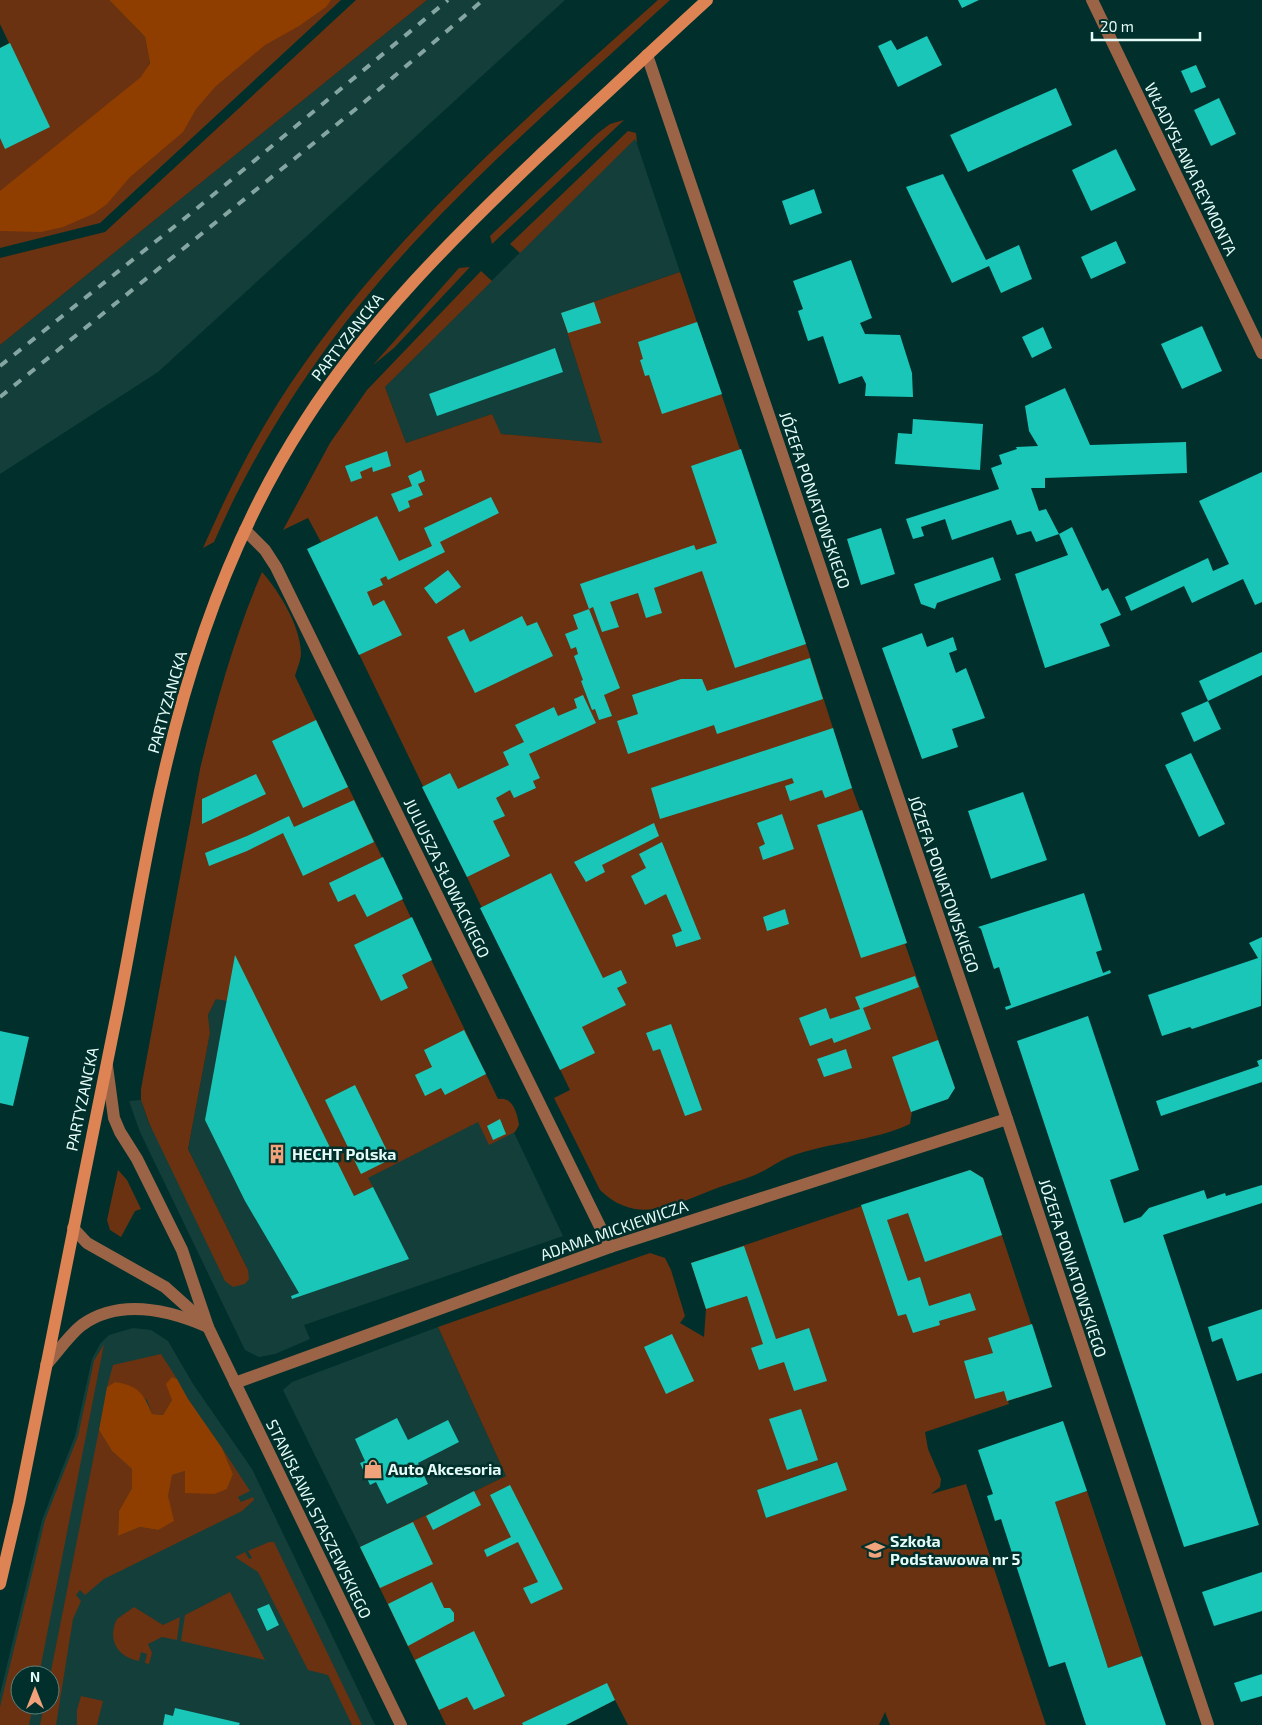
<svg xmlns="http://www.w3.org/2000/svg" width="1262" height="1725" font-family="'Exo 2',sans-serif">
  <rect width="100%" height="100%" fill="#01302c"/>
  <g fill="#143e39" fill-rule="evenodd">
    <polygon points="427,0 565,0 158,372 0,474 0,345"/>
    <polygon points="635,138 680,272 561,313 602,443 500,434 492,414 406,443 385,387"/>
    <polygon points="236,929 500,1103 563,1236 304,1325 310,1339 275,1354 259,1357 245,1350 140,1132 129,1101 141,1100 149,1124 248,1270 188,1149 210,1033 208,1015 216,999"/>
    <polygon points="438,1327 506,1476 360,1547 283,1390 292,1382"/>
    <path d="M133,1328l18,2 17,11 25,43 59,85 123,256h-375v-31l42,-174 33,-84 17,-77 8,-15 9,-9zM20,1675h30v30h-30z"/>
  </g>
  <g fill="#6a3210" fill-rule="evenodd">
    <polygon points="0,0 109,0 145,37 150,62 143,76 203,0 341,0 100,223 0,248 0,48 9,43 0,24"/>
    <polygon points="356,0 427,0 0,345 0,258 105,232"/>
    <path d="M658,0h12c-115,106 -247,217 -340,343 -46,63 -85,128 -116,199l-11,6c22,-50 46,-99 75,-145 99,-156 243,-281 380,-403z"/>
    <polygon points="624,120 492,244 490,236 598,133 610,124"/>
    <polygon points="628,131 636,133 637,143 635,139 520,253 510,244"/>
    <polygon points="470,267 394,348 373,365 459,268"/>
    <path d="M481,271l11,10 -107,106 21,56 86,-29 9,20 101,9 -41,-130 119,-41 128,378 44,138 8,22h2l45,133 -2,1 50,144 -7,11 -36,12 -2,13c-39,18 -82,18 -121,33 -12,5 -22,13 -34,18 -14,6 -29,9 -43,15 -40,16 -76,35 -112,0l-46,-92 16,-8 -240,-496 -9,-52 -13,-24 -25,12 47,-87 37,-53z"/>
    <path d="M262,572c18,21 38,53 39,81 0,7 -4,16 -6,23l203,423c15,-3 19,14 21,26l-4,7 -26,13 -11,-23 -110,56 5,9 -19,9 -127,-195 -11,-2 -8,16 2,18 -22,116 60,121 1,9 -4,5 -12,3 -8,-6 -76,-158 -8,-23v-11l59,-320c16,-67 35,-134 62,-197z"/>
    <polygon points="118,1170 127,1180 141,1209 135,1211 121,1237 110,1230 107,1220"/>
    <path d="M970,1170l13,8 69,209 -44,14 1,3 -84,28 3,17 13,30 -1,8 -9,7 35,-10 80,241h-156l-5,-13 -6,13h-251l-13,-25 -49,25h-120l-86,-178 146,-71 -68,-149 212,-74 15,5 6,12 14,46 -5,7 24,14 2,-28 -15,-46zM836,1462l10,28 -80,28 -9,-28z"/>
    <polygon points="104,1344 39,1675 20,1675 20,1705 33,1705 29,1725 0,1725 0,1707 45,1520 78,1436 94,1361"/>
    <polygon points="161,1354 177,1379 172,1377 172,1400 163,1415 152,1414 147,1400 115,1382 107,1387 113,1365"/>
    <polygon points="99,1430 112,1451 132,1469 132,1488 119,1511 118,1536 140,1527 158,1530 172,1475 185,1471 185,1493 227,1489 233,1474 222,1448 250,1491 238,1497 241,1502 253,1497 254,1500 242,1511 104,1579 85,1595 80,1590 76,1595 81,1601 73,1619 56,1725 40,1725 44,1705 50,1705 50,1676"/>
    <polygon points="1087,1491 1142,1656 1108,1668 1055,1502"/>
    <polygon points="269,1542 274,1542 362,1725 352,1725 328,1675 308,1670 258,1572 235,1557 245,1552 249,1559 252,1558 248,1551"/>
    <polygon points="230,1592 265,1660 181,1641 185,1615"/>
    <path d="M134,1607l29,18 17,-8 -3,23 -15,-3 -14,7 4,9 -3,11 -4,-1 2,-9 -6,-2 -2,9c-22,-4 -32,-22 -22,-42z"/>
    <polygon points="81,1696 103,1701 97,1725 77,1725 77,1710"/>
  </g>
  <g fill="#903e00">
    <polygon points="109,0 331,0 326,7 299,26 265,45 216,86 196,109 183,132 130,177 107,204 93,214 63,227 41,232 0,231 0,191 141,77 150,63 145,37"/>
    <path d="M172,1377l5,2 11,20 34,49 11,26 -6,15 -13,5 -29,-1v-22l-13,4 -4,21 6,25 -16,9 -18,-3 -22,9 1,-25 13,-23v-19l-20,-18 -13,-21 8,-43 8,-5c23,4 28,10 37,32l11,1 9,-15 -6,-16z"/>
  </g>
  <g fill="#19c6b7">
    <polygon points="958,0 979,0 962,8"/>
    <polygon points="927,36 942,65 898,87 878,46 891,40 897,50"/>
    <polygon points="10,43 50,127 5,149 0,138 0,48"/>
    <polygon points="1196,65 1206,87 1191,93 1181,71"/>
    <polygon points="1056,88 1072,125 968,172 950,135"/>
    <polygon points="1219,98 1236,134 1211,146 1194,110"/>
    <polygon points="1116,149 1136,190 1091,211 1072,170"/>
    <polygon points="943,174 986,260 1019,245 1032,279 1001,293 989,266 952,283 906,187"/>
    <polygon points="814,189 822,213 790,225 782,201"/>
    <polygon points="1116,241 1126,263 1091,279 1081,257"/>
    <polygon points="851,260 872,318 860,323 865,334 900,335 912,373 913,397 865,396 866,384 862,376 839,384 823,336 808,341 798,311 803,309 793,281"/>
    <polygon points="594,302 601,323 568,333 561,313"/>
    <polygon points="697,322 722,394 662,414 649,375 645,376 640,360 643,359 638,342"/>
    <polygon points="1202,326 1222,371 1182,389 1161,344"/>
    <polygon points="1043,327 1052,348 1032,358 1022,337"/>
    <polygon points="555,348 563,372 437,416 429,394"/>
    <polygon points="1065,388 1090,445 1186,442 1187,473 1045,478 1045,488 1031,488 1039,511 1046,509 1059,534 1036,542 1031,531 1017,535 1011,520 952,540 945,519 921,527 924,536 913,539 906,519 999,489 991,468 1002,464 999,455 1017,449 1016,447 1038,446 1029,431 1025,406"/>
    <polygon points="913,419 983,424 980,470 895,464 898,433 912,434"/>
    <polygon points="741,449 806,644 735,668 702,571 654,588 662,613 646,618 638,593 610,602 619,627 602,632 593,607 589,609 620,688 604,695 612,716 599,720 595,709 592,710 581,681 583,680 574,656 578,654 576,647 571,649 565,634 578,629 573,615 589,609 580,584 694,545 696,550 717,543 691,466"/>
    <polygon points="387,451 391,466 373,472 372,467 360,472 362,478 351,482 345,466"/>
    <polygon points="421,470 425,481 418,484 423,495 408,501 410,507 399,512 391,494 412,486 408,476"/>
    <polygon points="1262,472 1262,602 1255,605 1243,579 1192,603 1184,586 1131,611 1125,597 1208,558 1213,571 1229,564 1199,501"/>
    <polygon points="491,497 499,513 440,542 445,552 388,580 386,576 380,579 383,585 367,592 373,606 384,600 402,635 359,655 307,549 377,516 399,561 432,546 424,528"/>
    <polygon points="1072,527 1102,591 1108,588 1121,615 1100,624 1110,646 1045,668 1015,574 1068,555 1059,534"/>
    <polygon points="881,528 895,574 861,585 847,539"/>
    <polygon points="993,557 1001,580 937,603 935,609 921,604 914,584"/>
    <polygon points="448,570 461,587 436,604 424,588"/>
    <polygon points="522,616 527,626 537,622 553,656 475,693 447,637 464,629 470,642"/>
    <polygon points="922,633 927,647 953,637 957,650 949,653 956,673 966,668 985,718 952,729 958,747 922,759 882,648"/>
    <polygon points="1262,652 1262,675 1208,701 1199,681"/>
    <polygon points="810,658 823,699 717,734 714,725 628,754 617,721 638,714 632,695 681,679 702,679 707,691"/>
    <polygon points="583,695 596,723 529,754 540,778 533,781 536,788 514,798 510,790 496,798 505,816 493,821 510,856 467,877 422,787 450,773 458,789 509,765 503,752 524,742 515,725 554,707 558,716 577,708 574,699"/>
    <polygon points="1208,701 1221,729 1194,742 1181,713"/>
    <polygon points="316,720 348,787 303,808 272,741"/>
    <polygon points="833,728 852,788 825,798 822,790 790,801 785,786 794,783 792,778 660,819 651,788"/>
    <polygon points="1191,753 1225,824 1199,837 1165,765"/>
    <polygon points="256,774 266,794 202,824 202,799"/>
    <polygon points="1023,792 1047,860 991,879 968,811"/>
    <polygon points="354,800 374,842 303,876 283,833 247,851 209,866 205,853 247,836 289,816 294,827"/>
    <polygon points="862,810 907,943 861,958 817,825"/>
    <polygon points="782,814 794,849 763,860 759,847 765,844 757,823"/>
    <polygon points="654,823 659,836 602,865 605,872 586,882 574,862"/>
    <polygon points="662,842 701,939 676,947 672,935 682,931 666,894 645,905 631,876 646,868 639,854"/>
    <polygon points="383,857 403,899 367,917 355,894 338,902 329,883"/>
    <polygon points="551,873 603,978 621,970 627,983 617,988 626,1005 582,1027 595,1053 560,1070 480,908"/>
    <polygon points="1084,893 1102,950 1096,952 1103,973 1110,970 1111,973 1006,1010 1005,1007 1011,1005 999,967 994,969 981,929 978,927"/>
    <polygon points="785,909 789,924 767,931 763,917"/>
    <polygon points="412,917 432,960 402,975 408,988 381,1001 354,945"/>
    <polygon points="1262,937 1261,1006 1192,1029 1190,1027 1162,1036 1148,995 1258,958 1249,943"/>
    <polygon points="235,955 354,1196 373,1187 409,1259 292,1299 291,1296 299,1293 245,1201 205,1120"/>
    <polygon points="915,976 919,987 863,1008 871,1029 834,1043 832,1038 810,1046 799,1018 826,1008 830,1019 860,1009 855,997"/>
    <polygon points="1088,1016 1139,1170 1110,1180 1124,1223 1141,1217 1149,1208 1204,1190 1207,1199 1225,1193 1226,1196 1262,1185 1262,1203 1163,1235 1259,1525 1184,1547 1017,1041"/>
    <polygon points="671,1024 702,1110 685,1116 660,1049 653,1051 646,1033"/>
    <polygon points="464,1030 486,1074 445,1095 441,1088 425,1096 415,1075 432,1067 424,1050"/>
    <polygon points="0,1031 29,1037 13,1106 0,1103"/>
    <polygon points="938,1040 955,1088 948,1099 911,1112 892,1057"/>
    <polygon points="846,1049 852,1068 824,1077 817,1059"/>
    <polygon points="1262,1059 1262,1082 1161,1116 1156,1101 1259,1066 1257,1061"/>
    <polygon points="355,1085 391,1159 361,1174 325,1100"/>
    <polygon points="500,1119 506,1134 493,1140 487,1126"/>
    <polygon points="970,1170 983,1178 1002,1235 925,1262 908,1213 887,1220 908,1281 920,1277 929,1306 970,1293 976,1310 939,1321 940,1325 913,1333 906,1314 898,1316 861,1205"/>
    <polygon points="744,1246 776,1339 809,1328 827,1381 794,1391 784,1362 759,1370 751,1348 763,1344 747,1296 706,1309 691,1263"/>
    <polygon points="1262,1309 1262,1373 1237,1381 1222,1338 1212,1342 1208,1327"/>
    <polygon points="1032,1324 1052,1387 1007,1401 1004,1391 975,1399 964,1361 993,1353 988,1338"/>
    <polygon points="672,1334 694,1381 666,1394 644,1347"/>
    <polygon points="801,1409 818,1460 787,1470 769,1419"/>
    <polygon points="397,1418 408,1440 448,1420 459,1442 418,1463 428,1484 387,1504 376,1482 370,1485 360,1463 365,1461 355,1439"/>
    <polygon points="1063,1421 1087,1491 1055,1502 1108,1668 1142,1656 1166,1725 1086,1725 1065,1662 1049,1667 1001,1519 995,1521 987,1496 993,1494 978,1450"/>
    <polygon points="837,1462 847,1490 766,1518 757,1490"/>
    <polygon points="510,1485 563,1589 531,1604 523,1588 538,1582 518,1542 487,1557 484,1550 511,1537 490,1495"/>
    <polygon points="474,1491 481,1505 433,1530 426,1516"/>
    <polygon points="413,1522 433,1564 380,1588 360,1547"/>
    <polygon points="1262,1572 1262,1611 1214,1626 1202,1592"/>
    <polygon points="432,1582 444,1608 450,1608 454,1613 454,1621 408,1646 388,1604"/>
    <polygon points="269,1604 279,1625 267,1631 257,1609"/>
    <polygon points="474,1631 505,1696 474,1710 467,1697 439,1710 415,1660"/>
    <polygon points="1262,1674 1262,1696 1241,1702 1234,1683"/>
    <polygon points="607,1683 615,1700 566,1725 523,1725 522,1723"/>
    <polygon points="175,1708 240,1723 239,1725 163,1725 165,1714 173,1716"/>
  </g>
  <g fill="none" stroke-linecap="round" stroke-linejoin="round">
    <g stroke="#9c6447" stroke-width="12">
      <polyline points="1092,0 1262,353"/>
      <polyline points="647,55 1007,1119 1208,1725"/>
      <polyline points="245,530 265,550 276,567 610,1247"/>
      <polyline points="107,1066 114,1118 120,1132 137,1159 182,1250 208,1327 401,1725"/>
      <polyline points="73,1228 87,1243 165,1287 203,1321"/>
      <path d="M46,1365c11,-12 23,-30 36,-40 38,-27 87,-15 126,2"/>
      <polyline points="235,1383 610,1247 1007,1119"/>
    </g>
    <path stroke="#de8454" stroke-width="12" d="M0,1584l19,-81c31,-161 64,-320 96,-480 17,-82 29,-164 48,-245 28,-125 72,-249 142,-357 64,-100 147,-182 232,-263 57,-53 113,-106 170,-158"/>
    <g stroke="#84a5a1" stroke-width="4" stroke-dasharray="9 9" stroke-linecap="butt">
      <polyline points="0,366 195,210 448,0"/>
      <polyline points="0,397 362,104 483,0"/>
    </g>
  </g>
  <defs>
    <symbol id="building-bare" viewBox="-9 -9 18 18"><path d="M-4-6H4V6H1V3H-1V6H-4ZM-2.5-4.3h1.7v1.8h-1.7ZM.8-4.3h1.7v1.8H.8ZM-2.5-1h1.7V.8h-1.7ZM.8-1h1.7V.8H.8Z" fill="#f0a27a" stroke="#01302c" stroke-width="2.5" paint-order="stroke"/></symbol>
    <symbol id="shop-bare" viewBox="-9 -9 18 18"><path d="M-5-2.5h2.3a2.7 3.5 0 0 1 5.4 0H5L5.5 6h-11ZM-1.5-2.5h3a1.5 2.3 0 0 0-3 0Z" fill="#f0a27a" stroke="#01302c" stroke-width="2.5" paint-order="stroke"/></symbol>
    <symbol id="school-bare" viewBox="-9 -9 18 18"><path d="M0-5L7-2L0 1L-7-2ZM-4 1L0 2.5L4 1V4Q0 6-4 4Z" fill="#f0a27a" stroke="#01302c" stroke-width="2.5" paint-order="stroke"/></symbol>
  </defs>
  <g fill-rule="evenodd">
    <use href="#building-bare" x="263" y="1140" width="28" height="28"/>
    <use href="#shop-bare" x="359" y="1455" width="28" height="28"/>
    <use href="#school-bare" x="861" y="1536" width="28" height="28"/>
  </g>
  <g text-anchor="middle" stroke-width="5" stroke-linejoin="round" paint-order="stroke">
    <g font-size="16" fill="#e4fbf7" stroke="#01302c">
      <text transform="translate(1191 169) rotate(64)" y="6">WŁADYSŁAWA REYMONTA</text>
      <text transform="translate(347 337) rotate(-52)" y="6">PARTYZANCKA</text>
      <text transform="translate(815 500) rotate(71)" y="6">JÓZEFA PONIATOWSKIEGO</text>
      <text transform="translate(167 702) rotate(-74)" y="6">PARTYZANCKA</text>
      <text transform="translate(447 878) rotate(64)" y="6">JULIUSZA SŁOWACKIEGO</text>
      <text transform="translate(944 884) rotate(71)" y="6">JÓZEFA PONIATOWSKIEGO</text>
      <text transform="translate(82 1099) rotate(-78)" y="6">PARTYZANCKA</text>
      <text transform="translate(614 1230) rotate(-19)" y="6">ADAMA MICKIEWICZA</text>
      <text transform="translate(1073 1268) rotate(72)" y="6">JÓZEFA PONIATOWSKIEGO</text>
      <text transform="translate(319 1519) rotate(64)" y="6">STANISŁAWA STASZEWSKIEGO</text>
    </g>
    <g font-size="16" font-weight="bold" fill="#e4fbf7" stroke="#01302c" text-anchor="start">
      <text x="292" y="1160">HECHT Polska</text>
      <text x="388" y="1475">Auto Akcesoria</text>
      <text x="890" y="1547">Szkoła<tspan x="890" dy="18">Podstawowa nr 5</tspan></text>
    </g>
  </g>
  <g transform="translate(35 1690)"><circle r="24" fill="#01302c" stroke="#5c817d"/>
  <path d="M0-4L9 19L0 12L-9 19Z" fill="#f0a27a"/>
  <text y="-8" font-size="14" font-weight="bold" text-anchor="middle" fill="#e4fbf7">N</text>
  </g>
  <path d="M1092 32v8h108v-8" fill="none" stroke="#e4fbf7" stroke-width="2.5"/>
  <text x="1100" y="32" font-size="15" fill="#e4fbf7" stroke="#01302c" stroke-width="4" paint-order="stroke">20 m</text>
</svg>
